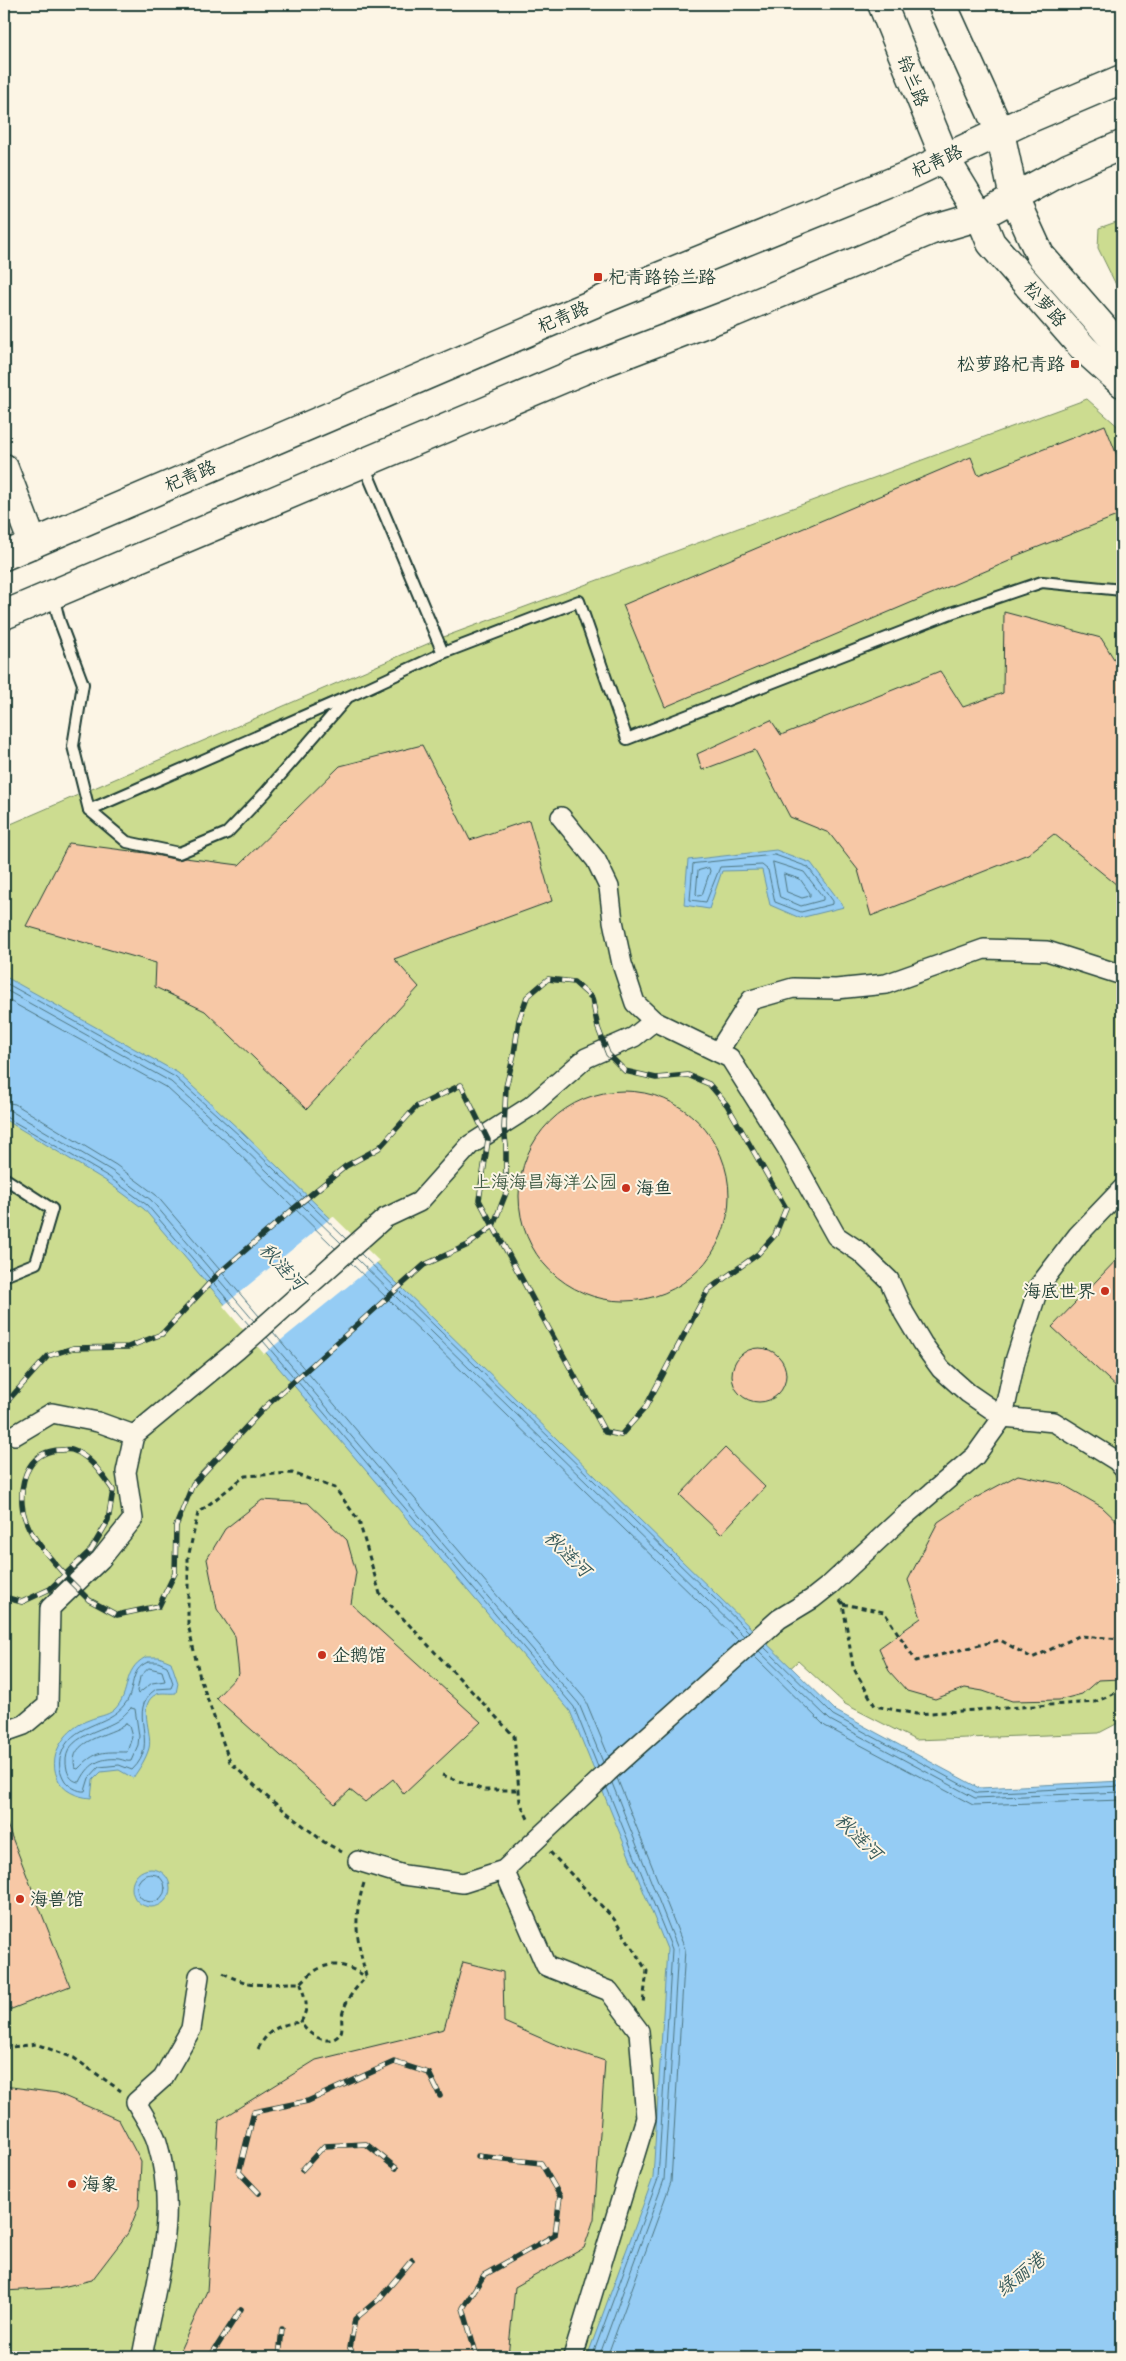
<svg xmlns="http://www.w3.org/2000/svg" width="1126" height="2361" font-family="'Indie Flower','LXGW WenKai TC',sans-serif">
  <rect width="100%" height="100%" fill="#fcf5e5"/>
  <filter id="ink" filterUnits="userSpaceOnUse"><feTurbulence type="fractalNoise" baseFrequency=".02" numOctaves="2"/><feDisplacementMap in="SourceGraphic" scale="10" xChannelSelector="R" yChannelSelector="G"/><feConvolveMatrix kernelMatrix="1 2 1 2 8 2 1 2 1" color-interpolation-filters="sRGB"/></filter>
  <g filter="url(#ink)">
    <g fill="#ccdc90" stroke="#768c62">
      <polygon points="1122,220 1122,297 1098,248 1099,228"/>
      <polygon points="1087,399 1122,430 1122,1721 1099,1733 915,1740 845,1704 798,1661 643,1806 690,1956 682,2094 598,2357 4,2357 4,827 441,638"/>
    </g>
    <g fill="#95ccf4" stroke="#6693a7">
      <polygon points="776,850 811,863 844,907 800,918 770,905 762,870 722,871 709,909 684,905 688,860"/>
      <polygon points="4,976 178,1073 243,1133 836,1711 979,1788 1122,1781 1122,2352 1111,2357 587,2357 653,2178 667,1949 570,1711 144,1209 106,1181 4,1119"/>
      <path d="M146,1657h13l12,5 7,21 -2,10c-6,1 -15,-1 -19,1 -21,9 -4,38 -8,54 -3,11 -10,21 -16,30l-14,-8 -18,2 -8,8 -2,18c-14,-1 -29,-7 -34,-21 -10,-24 11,-50 32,-57 9,-4 18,-4 25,-10 18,-17 7,-40 32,-53z"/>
      <circle cx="151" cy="1888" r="19"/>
    </g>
    <polygon fill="#fcf5e5" points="333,1216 379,1261 264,1354 223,1306"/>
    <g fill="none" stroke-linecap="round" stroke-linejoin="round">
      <g stroke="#4e7681" stroke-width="1">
        <polygon points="775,855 808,867 833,901 833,904 801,912 775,902 768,870 762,865 720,867 706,902 690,900 693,864"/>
        <polygon points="773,862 804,872 823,897 823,900 801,906 780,897"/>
        <polygon points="709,868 710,871 702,895 698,896 696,894 698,871"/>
        <polygon points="784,874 800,879 810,893 810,896 802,898 787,892"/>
        <polyline points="4,982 175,1077 240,1136 346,1239"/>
        <polyline points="4,989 171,1082 236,1141 341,1243"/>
        <polyline points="4,998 167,1088 231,1146 335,1248"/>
        <polyline points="4,1102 15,1104 116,1165 156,1195 259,1316"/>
        <polyline points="4,1109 11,1111 112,1171 151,1200 254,1321"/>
        <polyline points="4,1116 109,1177 147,1205 249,1325"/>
        <polyline points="361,1254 749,1632"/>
        <polyline points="356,1258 744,1636"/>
        <polyline points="351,1263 739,1641"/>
        <polyline points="273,1332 585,1699 609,1757"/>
        <polyline points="267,1337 579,1704 603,1762"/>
        <polyline points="263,1341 574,1707 598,1767"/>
        <polyline points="764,1647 833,1715 977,1793 1122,1786"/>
        <polyline points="759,1651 830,1720 975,1798 1122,1792"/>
        <polyline points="754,1656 825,1726 973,1805 1122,1800"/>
        <path d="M148,1662h10l9,4 6,17 -2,5 -15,1c-32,22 6,53 -24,81l-13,-5 -20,2 -10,11 -4,13c-7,1 -16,-5 -20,-10 -5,-8 -7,-17 -4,-26 10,-33 46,-27 64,-51 11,-14 3,-34 23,-42z"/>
        <polygon points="149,1668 162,1671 165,1681 152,1683 138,1694 137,1691 140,1677"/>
        <path d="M131,1708l4,1 4,27 -1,9 -7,16c-4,1 -7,-1 -12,-2 -20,-2 -31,6 -39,23 -7,0 -11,-5 -13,-12 -8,-33 30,-37 50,-49 5,-3 10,-9 14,-13z"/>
        <path d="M126,1724l3,2 3,11 -5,15c-24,0 -31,-2 -49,17l-3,-1c-8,-29 35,-32 51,-44z"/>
        <circle cx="151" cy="1888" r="14"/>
        <polyline points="592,2357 658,2179 672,1949 607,1788"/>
        <polyline points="599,2357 664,2180 678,1949 612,1783"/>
        <polyline points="607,2357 671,2182 685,1949 617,1778"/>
      </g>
    </g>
    <g fill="#f7c8a6" stroke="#1f3d34">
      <polygon points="1105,425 1122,468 1122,514 1013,557 1014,559 665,707 623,605 971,457 978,475"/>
      <polygon points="1004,612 1101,638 1122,672 1122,889 1054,834 1028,854 871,916 858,870 829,833 790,817 755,750 702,770 697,754 771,720 781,735 940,671 963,707 1003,693"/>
      <polygon points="422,745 470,840 529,820 552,901 394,959 419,987 307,1109 205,1011 155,987 156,963 26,926 69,843 146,853 178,860 185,858 239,865 340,766"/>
      <circle cx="624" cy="1196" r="105"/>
      <polygon points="1122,1254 1122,1392 1052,1327"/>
      <circle cx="759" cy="1375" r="27"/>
      <polygon points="725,1448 765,1487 721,1534 680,1495"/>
      <polygon points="1018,1475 1062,1484 1102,1507 1122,1526 1122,1679 1098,1680 1082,1694 1059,1700 1012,1701 983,1691 965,1688 935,1699 907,1691 889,1671 879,1648 921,1618 908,1580 938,1522 968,1502"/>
      <polygon points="262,1500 308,1503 347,1540 356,1572 351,1604 481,1722 404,1794 393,1779 365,1802 350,1790 335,1804 216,1698 239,1674 235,1636 217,1609 207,1559 225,1529"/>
      <polygon points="4,1817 70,1986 4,2012"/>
      <polygon points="463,1962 503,1972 504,2022 552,2043 605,2061 594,2219 584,2248 515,2287 508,2357 177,2357 207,2291 219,2120 316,2060 444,2029"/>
      <polygon points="4,2086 57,2093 119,2120 141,2162 139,2206 128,2233 92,2280 58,2288 4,2291"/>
    </g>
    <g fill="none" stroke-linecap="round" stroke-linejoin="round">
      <defs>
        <g id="lane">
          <polyline points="53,595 59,620 83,684 73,746 89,810 127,842 179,853 227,833 266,792 348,697 443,653 363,463"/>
          <polyline points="443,653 579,601 627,739 951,613 1042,582 1122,590"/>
          <polyline points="89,810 345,698"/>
          <polyline points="4,1178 52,1209 36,1263 4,1276"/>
        </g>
        <g id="street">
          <polyline points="561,817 596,860 609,887 613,921 622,964 635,1003 654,1021 730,1058 788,1150 836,1236 860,1252 889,1280 904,1313 922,1343 941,1369 968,1393 1003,1417 1054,1422 1117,1461 1122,1467"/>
          <polyline points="718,1052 751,1000 793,988 836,989 886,984 984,949 1047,951 1122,975"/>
          <polyline points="134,1435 237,1350 385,1218 419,1202 470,1145 531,1106 586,1058 634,1037 654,1021"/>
          <polyline points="4,1732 24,1725 48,1705 50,1608 101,1559 133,1519 126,1472 134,1435 98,1422 52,1413 15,1435"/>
          <polyline points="358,1861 404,1875 463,1883 504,1870 608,1772 779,1619 812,1599 831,1584 902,1518 975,1456 1003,1417 1015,1361 1039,1286 1078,1235 1122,1189"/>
          <polyline points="504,1870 546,1966 609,1991 639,2031 646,2118 573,2357"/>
          <path d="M142,2357c13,-73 38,-140 15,-215 -4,-13 -14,-27 -21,-40l27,-24 28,-49 8,-53"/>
        </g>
        <g id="secondary">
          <polyline points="882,4 945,158 980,216 991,243 1084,349 1122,383"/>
          <polyline points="942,4 1000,132 1014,198 1040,255 1122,349"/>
          <polyline points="4,468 33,544"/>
          <polyline points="4,556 609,297 909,175 1028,119 1122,79"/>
          <polyline points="4,615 581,371 735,312 932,230 980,216 1068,168 1122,145"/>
        </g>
      </defs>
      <use href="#lane" stroke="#1f3d34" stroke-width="14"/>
      <use href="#street" stroke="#1f3d34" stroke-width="22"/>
      <use href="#secondary" stroke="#1f3d34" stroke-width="31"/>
      <g stroke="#1f3d34" stroke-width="3" stroke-dasharray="5 4" stroke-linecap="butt">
        <polyline points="840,1600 843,1604 853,1667 875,1706 916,1714 1095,1702 1122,1690"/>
        <polyline points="843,1604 884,1612 916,1661 1000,1640 1032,1658 1079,1636 1122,1639"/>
        <polyline points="442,1775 484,1790 518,1790"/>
        <polyline points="342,1852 324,1842 266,1796 230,1762 200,1678 188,1624 188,1558 198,1513 245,1476 292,1473 335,1488 359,1521 380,1594 514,1736 520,1802 529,1821"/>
        <polyline points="550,1852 614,1919 647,1971 643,2003"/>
        <path d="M364,1883c-12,39 -7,55 2,93"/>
        <path d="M223,1973c34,18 43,9 78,10 21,-23 40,-23 65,-6"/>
        <path d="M301,1983c3,18 10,20 0,39 5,12 30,28 40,10 2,-4 0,-12 1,-16 3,-16 13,-27 24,-39"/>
        <polyline points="4,2048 36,2044 74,2058 121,2091"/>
        <path d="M258,2049c10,-19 21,-25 43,-27"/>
      </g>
      <use href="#lane" stroke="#fcf5e5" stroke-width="10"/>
      <use href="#street" stroke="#fcf5e5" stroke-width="19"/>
      <use href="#secondary" stroke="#fcf5e5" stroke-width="28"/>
      <defs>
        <g id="rail">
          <path d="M4,1405l44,-49 25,-8 55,-1 34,-13 57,-61 73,-63 54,-44 33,-18 37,-41 45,-22 27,55 -9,60 126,232 16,3 24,-27 63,-118 50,-36 17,-19 11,-27 -59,-103 -18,-21 -21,-9 -32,3 -31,-7 -17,-17 -10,-26 -6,-30 -18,-16 -26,-3 -21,18 -8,23 -5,34 -8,33 -2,41 2,17v48l-13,33 -25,19 -44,20 -160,143 -71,76 -17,42 -1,47 -16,33 -42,9 -28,-15 -23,-23 -1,-2c-17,-20 -41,-43 -43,-71 -2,-27 9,-54 39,-54 3,0 8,-1 11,0 19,6 30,25 41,40l-5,31 -17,29 -41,39 -28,13 -18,-5"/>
          <polyline points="302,2170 324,2146 366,2144 396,2168"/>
          <polyline points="259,2193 239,2172 254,2112 308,2101 394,2062 429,2073 440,2096"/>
          <polyline points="210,2357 241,2309"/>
          <polyline points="279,2357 282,2329"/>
          <polyline points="355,2357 350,2348 355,2319 380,2298 412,2260"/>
          <polyline points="477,2357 463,2308 484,2275 555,2235 560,2196 541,2163 478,2156"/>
        </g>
      </defs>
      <use href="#rail" stroke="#1f3d34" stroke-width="5.5"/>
      <use href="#rail" stroke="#fcf5e5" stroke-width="4" stroke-dasharray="11" stroke-linecap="butt"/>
    </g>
  </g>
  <g fill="#c8321e" stroke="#fcf5e5" stroke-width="2">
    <rect x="593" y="272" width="10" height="10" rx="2.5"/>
    <rect x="1070" y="359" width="10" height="10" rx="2.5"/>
    <circle cx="626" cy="1188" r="5"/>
    <circle cx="1105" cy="1291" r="5"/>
    <circle cx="322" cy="1655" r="5"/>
    <circle cx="20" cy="1899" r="5"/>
    <circle cx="72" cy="2184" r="5"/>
  </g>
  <g text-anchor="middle" stroke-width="4" stroke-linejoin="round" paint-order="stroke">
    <g font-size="18" fill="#1f3d34" stroke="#fcf5e5">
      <text transform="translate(913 81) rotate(68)" y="6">铃兰路</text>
      <text transform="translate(937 161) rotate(-25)" y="6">杞青路</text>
      <text transform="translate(1045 304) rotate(49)" y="6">松萝路</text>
      <text transform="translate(563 317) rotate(-23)" y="6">杞青路</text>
      <text transform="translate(190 476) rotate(-23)" y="6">杞青路</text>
    </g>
    <g font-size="18" fill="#1f3d34" stroke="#fcf5e5" text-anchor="start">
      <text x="608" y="283">杞青路铃兰路</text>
      <text x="1065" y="370" text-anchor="end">松萝路杞青路</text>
      <text x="636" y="1194">海鱼</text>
      <text x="1095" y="1297" text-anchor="end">海底世界</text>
      <text x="332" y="1661">企鹅馆</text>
      <text x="30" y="1905">海兽馆</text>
      <text x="82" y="2190">海象</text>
    </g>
    <g font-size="18" fill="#425d46" stroke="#fcf5e5">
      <text x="545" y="1188">上海海昌海洋公园</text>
    </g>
    <g font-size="19" font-style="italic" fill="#375a5a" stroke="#fcf5e5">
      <text transform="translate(283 1266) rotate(46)" y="7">秋涟河</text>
      <text transform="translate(568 1553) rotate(44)" y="7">秋涟河</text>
      <text transform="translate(859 1836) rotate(44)" y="7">秋涟河</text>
      <text transform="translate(1020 2274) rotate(-39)" y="7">绿丽港</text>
    </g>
  </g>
  <rect width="1126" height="2361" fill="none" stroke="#fcf5e5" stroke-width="20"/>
  <rect x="10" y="10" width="1106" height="2341" fill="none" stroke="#1f3d34" stroke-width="2" filter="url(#ink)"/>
</svg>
